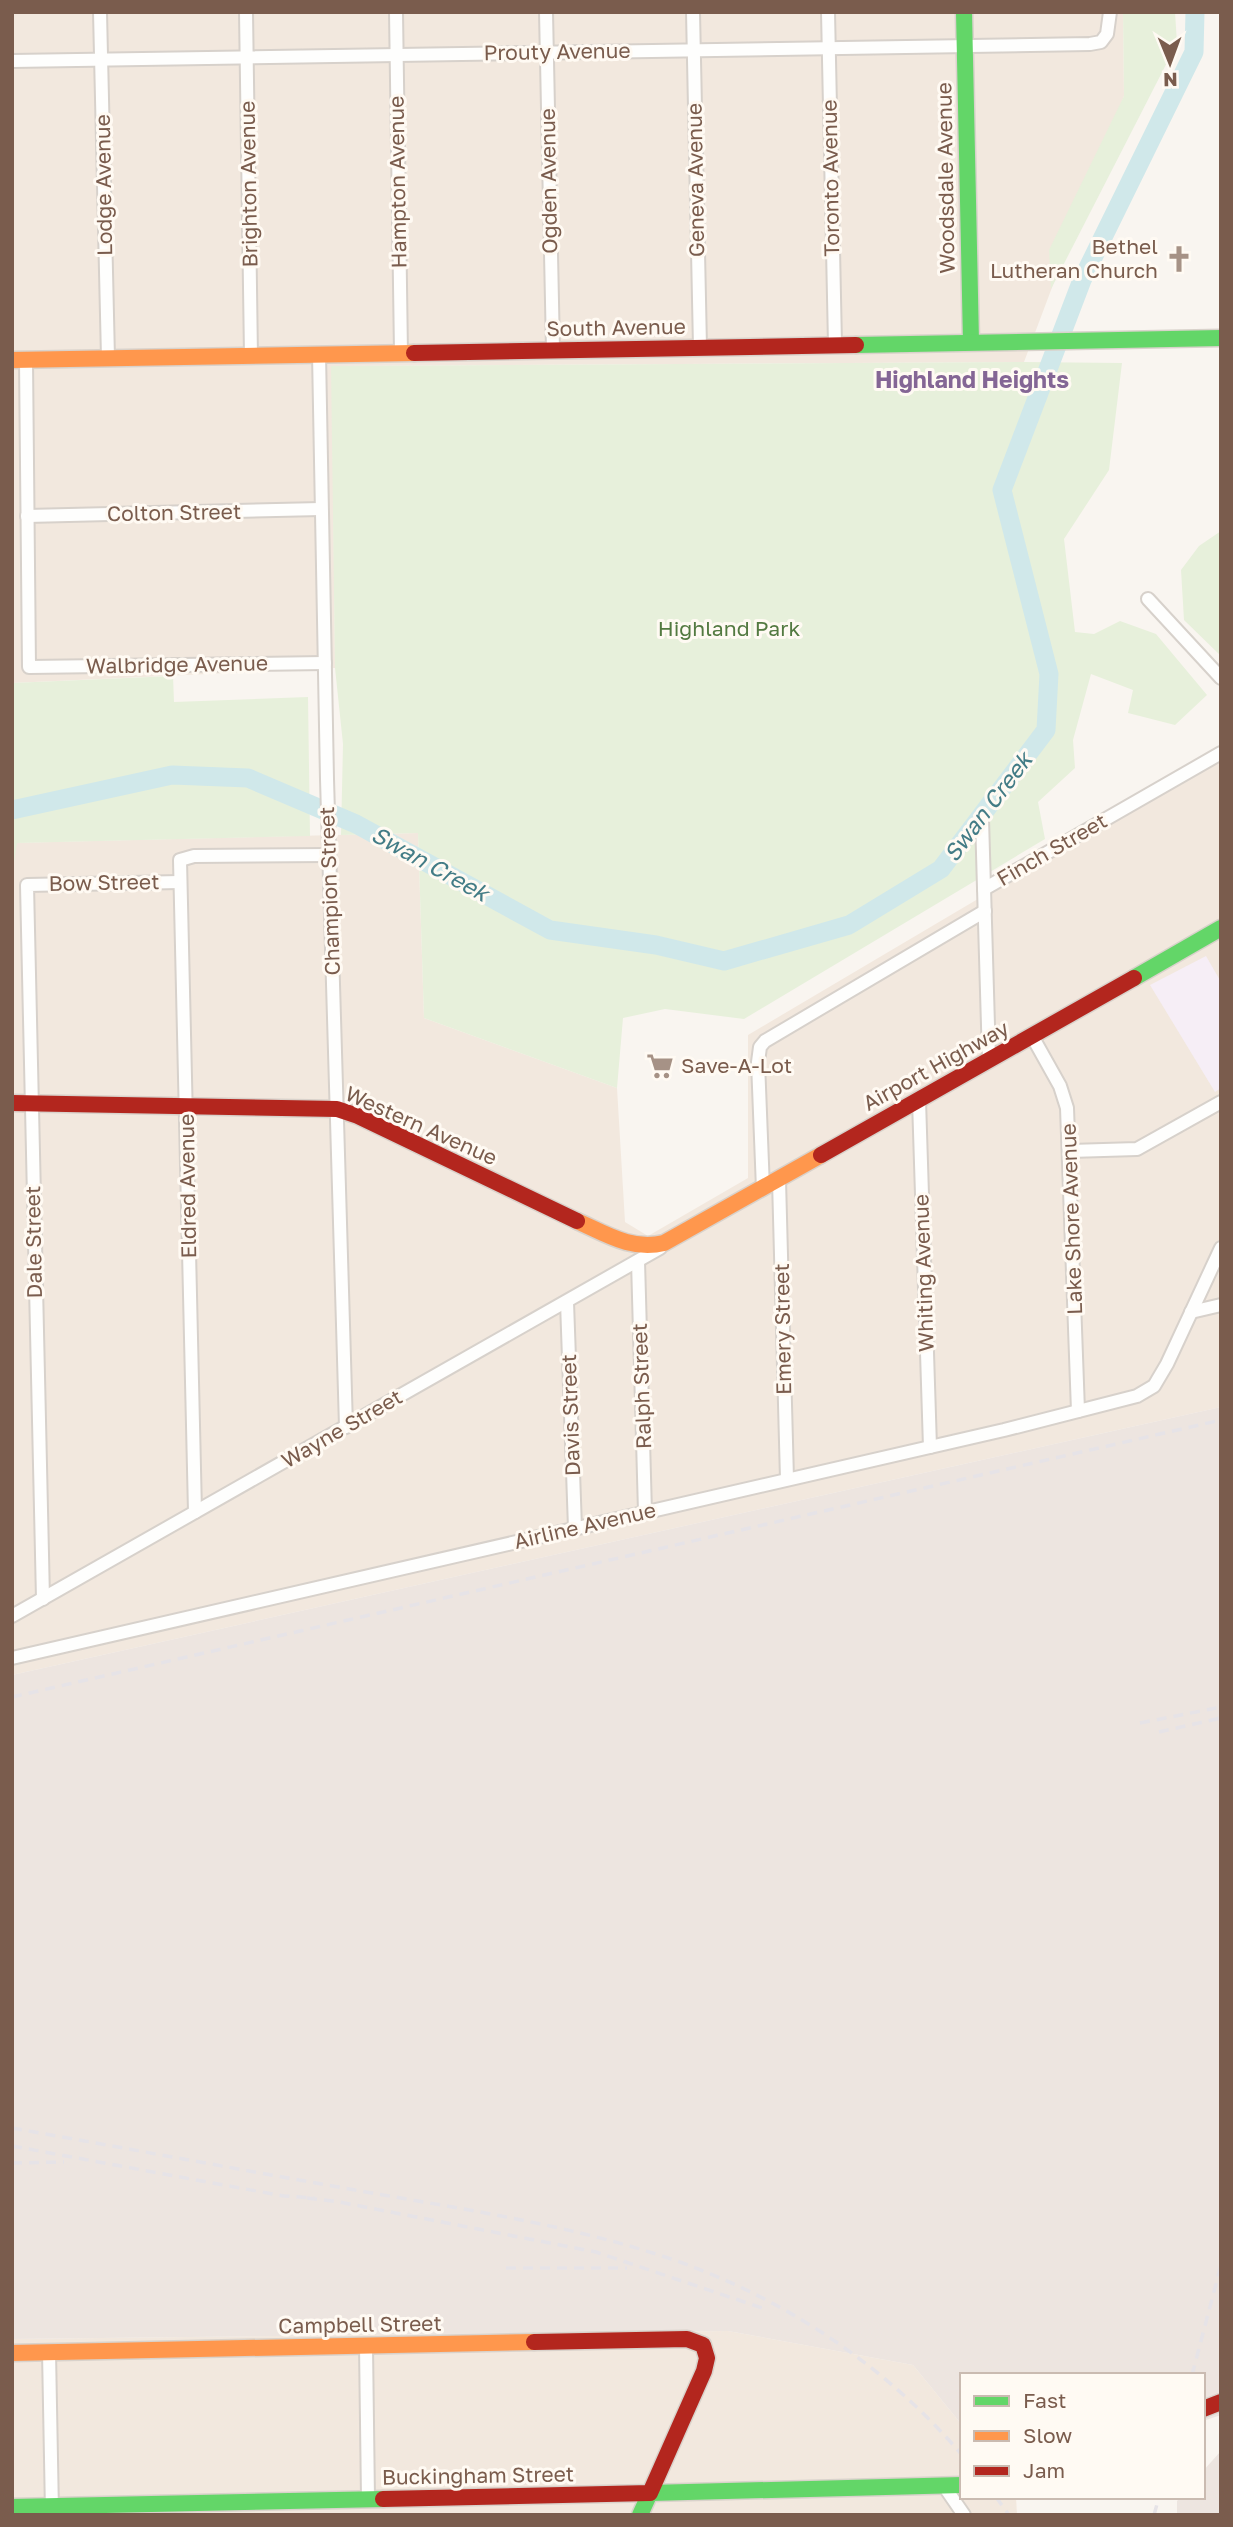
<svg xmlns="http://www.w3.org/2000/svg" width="1233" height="2527" font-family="'Golos Text',sans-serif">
  <rect width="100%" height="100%" fill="#f9f5f0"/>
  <g fill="#f2e8de">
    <polygon points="12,12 1123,12 1124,96 1024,362 332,366 335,668 12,683"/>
    <polygon points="1221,755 1221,1407 12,1675 12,843 418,833 424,1018 617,1088 625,1222 648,1236 748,1178 748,1035"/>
    <polygon points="728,2331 913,2365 962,2425 962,2497 1016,2497 1017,2515 12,2515 12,2339"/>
  </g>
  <g fill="#ede5e0">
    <polygon points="1221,1407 1221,2415 1203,2421 1203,2375 962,2375 962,2425 913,2365 728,2331 12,2339 12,1675"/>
    <polygon points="1221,2451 1221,2515 1177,2515 1177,2501 1181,2497 1203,2497 1203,2471"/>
  </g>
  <polygon fill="#f6eef6" points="1206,956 1221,982 1221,1088 1215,1092 1150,985"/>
  <g fill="#e7f0db">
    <polygon points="1123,12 1175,12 1177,43 1051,289 1049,250 1124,96"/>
    <polygon points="1024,362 1122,363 1109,470 1064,539 1075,632 1094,634 1120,621 1156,634 1207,695 1175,725 1128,713 1133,690 1091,674 1073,740 1075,768 1038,802 1045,839 744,1019 665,1009 623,1018 617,1088 424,1018 418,833 341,835 343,744 335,668 331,366"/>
    <polygon points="1221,531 1221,656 1184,620 1181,570 1199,546"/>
    <polygon points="173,676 174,702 308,697 310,836 17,843 12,875 12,683"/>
  </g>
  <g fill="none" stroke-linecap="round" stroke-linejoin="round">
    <polyline stroke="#d0e8ea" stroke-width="19" points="12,810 172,775 248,778 356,824 550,930 656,945 724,961 849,925 941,869 1046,730 1049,674 1002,490 1082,280 1194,52 1195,12"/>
    <defs>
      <g id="street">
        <polyline points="100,12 108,358"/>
        <polyline points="246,12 251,356"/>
        <polyline points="396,12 401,353"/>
        <polyline points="546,12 553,350"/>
        <polyline points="693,12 700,347"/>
        <polyline points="828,12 835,344"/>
        <polyline points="12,61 1090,44 1101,42 1107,34 1110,12"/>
        <polyline points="319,354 327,779 346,1427"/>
        <polyline points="26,360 29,667 325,663"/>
        <polyline points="27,516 321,509"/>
        <polyline points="1148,599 1221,678"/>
        <polyline points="982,819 989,1060"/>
        <polyline points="984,889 1221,753"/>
        <polyline points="1032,1036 1060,1086 1067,1108 1078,1411"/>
        <polyline points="919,1100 930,1447"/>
        <polyline points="1070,1151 1137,1149 1221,1102"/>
        <polyline points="779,1180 787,1479"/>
        <polyline points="763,1189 758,1062 760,1047 765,1041 985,911"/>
        <polyline points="638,1261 645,1512"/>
        <polyline points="567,1302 575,1528"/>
        <polyline points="1191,1312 1221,1305"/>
        <polyline points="195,1512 180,860 194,856 329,855"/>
        <polyline points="43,1599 27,885 180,882"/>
        <polyline points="12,1616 660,1248"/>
        <polyline points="12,1658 1004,1430 1137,1396 1154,1386 1167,1364 1221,1248"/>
        <polyline points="366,2346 368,2499"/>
        <polyline points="49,2352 52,2512"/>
        <polyline points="944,2486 964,2515"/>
      </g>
      <g id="fast">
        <polyline points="964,12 971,342"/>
        <polyline points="856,345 1221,338"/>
        <polyline points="1134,978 1221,928"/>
        <polyline points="12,2507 383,2499"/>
        <polyline points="640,2515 650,2493 962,2485"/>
      </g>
      <g id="slow">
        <polyline points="12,360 414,353"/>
        <path d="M577,1221c29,13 55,30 87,22l157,-88"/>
        <polyline points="12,2353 534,2342"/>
      </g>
      <g id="jam">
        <polyline points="414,353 856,345"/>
        <polyline points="12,1103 337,1109 358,1116 577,1221"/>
        <polyline points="821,1155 1134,978"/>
        <polyline points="1203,2409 1221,2402"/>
        <polyline points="383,2499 650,2493 704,2371 707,2358 703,2345 687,2339 534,2342"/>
      </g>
    </defs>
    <use href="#street" stroke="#d7d1cb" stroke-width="16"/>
    <use href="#fast" stroke="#d9d2cb" stroke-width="19"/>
    <use href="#slow" stroke="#d9d2cb" stroke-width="19"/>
    <use href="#jam" stroke="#d9d2cb" stroke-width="19"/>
    <use href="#street" stroke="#fefefd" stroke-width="12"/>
    <use href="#fast" stroke="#63d668" stroke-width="16"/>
    <use href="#slow" stroke="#ff974d" stroke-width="16"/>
    <use href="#jam" stroke="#b3261e" stroke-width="16"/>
    <g stroke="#e6e3e7" stroke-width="3.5" stroke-dasharray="10 7" stroke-linecap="butt">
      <polyline points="12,1697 1221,1420"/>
      <polyline points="1140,1723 1221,1707"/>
      <polyline points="1159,1732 1221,1718"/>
      <path d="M12,2128c118,21 236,43 354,64 97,17 196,32 290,62 117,37 226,107 306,201"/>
      <polyline points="12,2146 218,2184 284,2196 315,2198"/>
      <polyline points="12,2163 64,2162"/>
      <polyline points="307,2198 339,2202 596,2252 765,2309"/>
      <polyline points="506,2268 627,2268"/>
      <polyline points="1192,2375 1221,2265"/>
      <polyline points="996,2497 1009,2515"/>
      <polyline points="1154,2515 1159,2497"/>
    </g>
  </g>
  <defs>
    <symbol id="church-bare" viewBox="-9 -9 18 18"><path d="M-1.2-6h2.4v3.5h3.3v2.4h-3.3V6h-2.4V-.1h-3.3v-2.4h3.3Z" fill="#a69286" stroke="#fffaf3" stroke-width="2.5" paint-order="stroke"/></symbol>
    <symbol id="supermarket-bare" viewBox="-9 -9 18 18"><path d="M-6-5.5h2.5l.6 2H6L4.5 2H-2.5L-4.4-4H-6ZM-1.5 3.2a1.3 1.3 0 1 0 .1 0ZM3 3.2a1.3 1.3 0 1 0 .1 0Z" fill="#a69286" stroke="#fffaf3" stroke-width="2.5" paint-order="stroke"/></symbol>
  </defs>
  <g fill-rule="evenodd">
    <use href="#church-bare" x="1160" y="240" width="38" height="38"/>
    <use href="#supermarket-bare" x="641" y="1047" width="38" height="38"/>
  </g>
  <g text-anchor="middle" stroke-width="6" stroke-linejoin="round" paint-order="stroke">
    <g font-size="21" fill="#7a5c4d" stroke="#fffaf3">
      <text transform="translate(557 52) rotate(-1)" y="7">Prouty Avenue</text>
      <text transform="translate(831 178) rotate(-91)" y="7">Toronto Avenue</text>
      <text transform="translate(946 178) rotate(-91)" y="7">Woodsdale Avenue</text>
      <text transform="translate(696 180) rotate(-91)" y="7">Geneva Avenue</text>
      <text transform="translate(549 181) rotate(-91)" y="7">Ogden Avenue</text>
      <text transform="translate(398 182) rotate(-91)" y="7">Hampton Avenue</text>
      <text transform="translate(249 184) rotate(-91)" y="7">Brighton Avenue</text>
      <text transform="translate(104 185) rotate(-91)" y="7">Lodge Avenue</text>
      <text transform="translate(616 328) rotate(-1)" y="7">South Avenue</text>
      <text transform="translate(174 513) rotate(-1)" y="7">Colton Street</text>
      <text transform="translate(177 665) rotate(-1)" y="7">Walbridge Avenue</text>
      <text transform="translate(1052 850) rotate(-30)" y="7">Finch Street</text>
      <text transform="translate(104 883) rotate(-1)" y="7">Bow Street</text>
      <text transform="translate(330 891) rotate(-92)" y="7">Champion Street</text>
      <text transform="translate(936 1066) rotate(-29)" y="7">Airport Highway</text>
      <text transform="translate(421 1126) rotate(24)" y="7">Western Avenue</text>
      <text transform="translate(188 1186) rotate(-91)" y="7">Eldred Avenue</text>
      <text transform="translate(1072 1219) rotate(-92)" y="7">Lake Shore Avenue</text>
      <text transform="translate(34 1242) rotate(-91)" y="7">Dale Street</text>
      <text transform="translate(924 1273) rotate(-92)" y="7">Whiting Avenue</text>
      <text transform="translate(783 1329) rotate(-91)" y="7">Emery Street</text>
      <text transform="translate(642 1386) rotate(-92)" y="7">Ralph Street</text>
      <text transform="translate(571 1415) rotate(-92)" y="7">Davis Street</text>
      <text transform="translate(342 1429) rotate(-30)" y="7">Wayne Street</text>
      <text transform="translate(585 1526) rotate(-13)" y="7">Airline Avenue</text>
      <text transform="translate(360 2325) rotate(-1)" y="7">Campbell Street</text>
      <text transform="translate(478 2476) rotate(-1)" y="7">Buckingham Street</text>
    </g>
    <g font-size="21" fill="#7a5c4d" stroke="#fffaf3" text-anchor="end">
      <text x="1158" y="254">Bethel<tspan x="1158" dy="24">Lutheran Church</tspan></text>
      <text x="681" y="1073" text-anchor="start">Save-A-Lot</text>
    </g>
    <g font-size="21" fill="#537a41" stroke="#fffaf3">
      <text x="729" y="636">Highland Park</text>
    </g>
    <g font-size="23" font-weight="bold" fill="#846695" stroke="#fffaf3">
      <text x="972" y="388">Highland Heights</text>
    </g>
    <g font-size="23" font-style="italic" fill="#437c86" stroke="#fffaf3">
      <text transform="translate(988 807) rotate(-53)" y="8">Swan Creek</text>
      <text transform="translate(430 864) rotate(29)" y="8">Swan Creek</text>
    </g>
  </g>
  <rect width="1233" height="2527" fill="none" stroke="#7a5c4d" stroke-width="28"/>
  <rect x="960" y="2373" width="245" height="126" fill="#fffaf3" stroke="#cabbb1" stroke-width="2"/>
  <rect x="974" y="2396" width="35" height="10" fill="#63d668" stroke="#cabbb1" stroke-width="2"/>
  <text x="1023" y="2408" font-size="21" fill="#7a5c4d">Fast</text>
  <rect x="974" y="2431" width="35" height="10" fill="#ff974d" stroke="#cabbb1" stroke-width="2"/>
  <text x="1023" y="2443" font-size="21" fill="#7a5c4d">Slow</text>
  <rect x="974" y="2466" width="35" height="10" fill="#b3261e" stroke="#cabbb1" stroke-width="2"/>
  <text x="1023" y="2478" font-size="21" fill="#7a5c4d">Jam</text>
  <g transform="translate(1170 63) rotate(179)" stroke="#fffaf3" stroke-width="5" paint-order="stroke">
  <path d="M0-5L12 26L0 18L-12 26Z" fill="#7a5c4d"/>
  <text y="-10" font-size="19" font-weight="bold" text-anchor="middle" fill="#7a5c4d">N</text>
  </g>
</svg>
